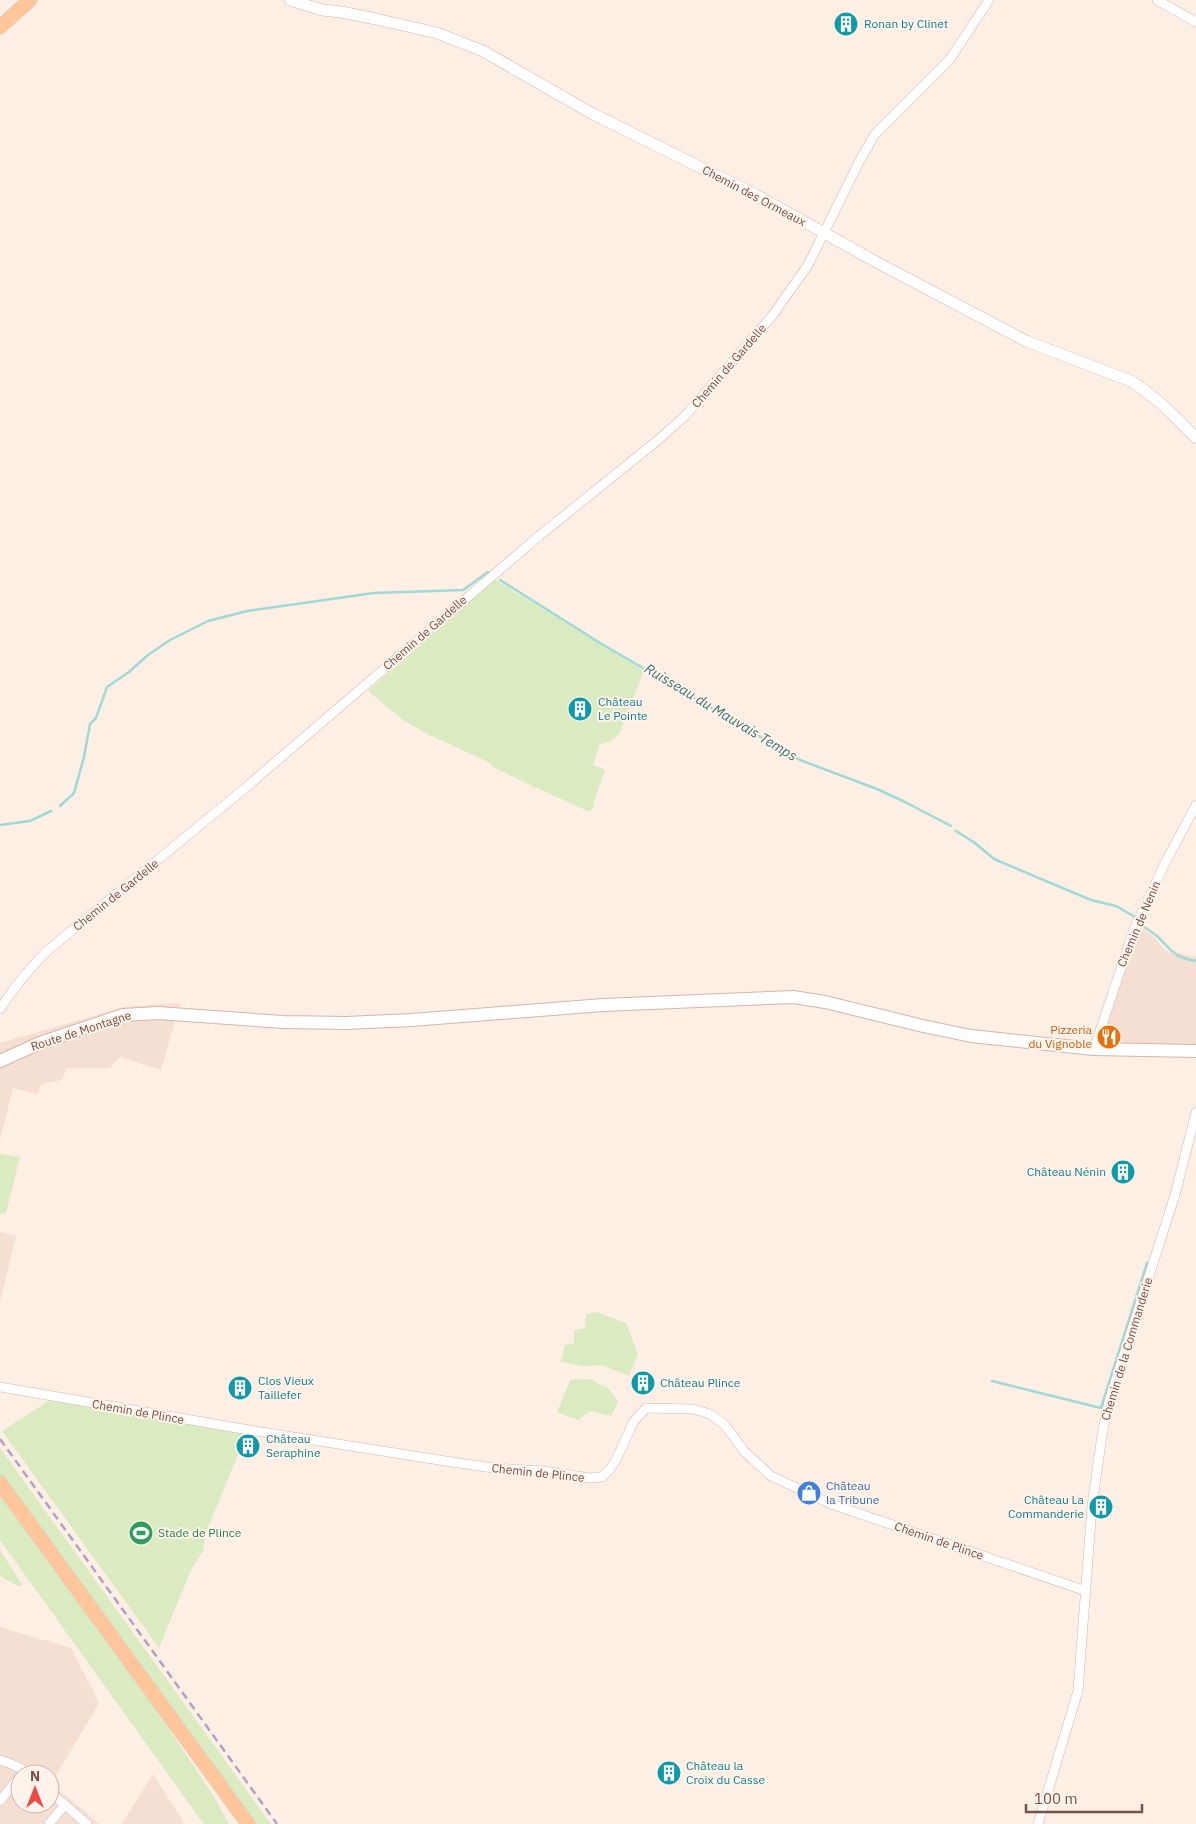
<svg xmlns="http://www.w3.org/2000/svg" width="1196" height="1824" font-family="'IBM Plex Sans',sans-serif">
  <rect width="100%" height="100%" fill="#fdefe4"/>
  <g fill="#f5dfd2" fill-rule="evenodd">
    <polygon points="1133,924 1151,934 1165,950 1196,957 1196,1057 1087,1051"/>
    <polygon points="180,1003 161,1070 120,1057 110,1068 67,1068 62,1080 41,1084 38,1094 13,1088 0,1140 0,1043 124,1007"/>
    <polygon points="0,1232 16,1236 0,1302"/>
    <path d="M0,1627l71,21 28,55 -48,81 49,40h-100zM20,1774h30v30h-30z"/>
    <polygon points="153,1774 183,1821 182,1824 122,1824"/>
  </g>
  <g fill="#daebc2">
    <polygon points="494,579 644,671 619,734 611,741 600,744 593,765 605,770 593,805 594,809 592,808 590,812 530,785 497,769 486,761 425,733 403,720 368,691"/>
    <polygon points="0,1154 20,1157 6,1213 0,1214"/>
    <polygon points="597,1312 626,1323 638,1354 629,1376 601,1365 584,1366 561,1362 565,1345 574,1344 574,1330 585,1328 586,1314"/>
    <polygon points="589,1379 608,1388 618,1402 611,1416 590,1411 578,1420 557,1412 570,1380"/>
    <polygon points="50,1400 247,1433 206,1532 203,1551 191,1570 159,1648 2,1431"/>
    <polygon points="0,1448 271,1824 253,1824 0,1475"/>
    <polygon points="0,1495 153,1705 213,1795 229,1824 205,1824 200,1819 0,1540"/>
    <polygon points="0,1550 23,1586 18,1586 0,1576"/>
  </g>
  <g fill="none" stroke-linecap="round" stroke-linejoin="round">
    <g stroke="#9ddad8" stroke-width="2.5">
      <polyline points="500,580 600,643 800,760 877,789 905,802 951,826"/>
      <polyline points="60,806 74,793 84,757 90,724 96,718 107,687 129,672 148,655 170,640 208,621 247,611 374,593 463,590 488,572"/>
      <polyline points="0,825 30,821 51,811"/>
      <polyline points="956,831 975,843 994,859 1091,900 1116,906 1135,917"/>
      <path d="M1141,925c5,3 11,7 16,11 16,15 16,21 39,25"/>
      <polyline points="992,1381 1101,1408 1147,1263"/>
    </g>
    <defs>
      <g id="minor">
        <polyline points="1157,0 1196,22"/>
        <path d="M0,1009c14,-22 29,-40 47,-58l197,-162 295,-253 119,-96 27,-24 87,-100 36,-51 51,-103 16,-28 75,-75 39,-59"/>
        <polyline points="1094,1049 1133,932 1166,861 1196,805"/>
        <polyline points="0,1387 249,1430 452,1462 493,1468 543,1471 590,1478 602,1477 610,1469 616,1460 634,1421 646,1408 693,1409 710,1414 724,1424 744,1451 771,1476 831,1504 1086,1591"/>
        <polyline points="0,1760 14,1765 30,1774"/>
        <polyline points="50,1792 87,1824"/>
        <polyline points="0,1801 20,1776"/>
        <polyline points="49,1824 64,1806"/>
        <polyline points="1038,1824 1078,1691 1092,1506 1102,1435 1109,1401 1175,1195 1196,1112"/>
      </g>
      <path id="tertiary" d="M290,0l32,10 19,2 35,7 61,14 46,18 110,63 163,81 124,69 146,77 105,40c25,16 45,36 65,57"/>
      <polyline id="secondary" points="0,1061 40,1043 123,1015 158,1013 283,1022 346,1023 412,1020 603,1005 793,997 825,1002 923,1026 971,1036 1093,1049 1196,1051"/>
      <g id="primary">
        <polyline points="0,27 30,0"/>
        <polyline points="0,1483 248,1824"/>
      </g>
    </defs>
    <use href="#minor" stroke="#d1b6ac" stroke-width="10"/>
    <use href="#tertiary" stroke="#d1b6ac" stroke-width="12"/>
    <use href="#secondary" stroke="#d4b5aa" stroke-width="14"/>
    <use href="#primary" stroke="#d9cecc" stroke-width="15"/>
    <use href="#minor" stroke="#fff" stroke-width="9"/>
    <use href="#tertiary" stroke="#fff" stroke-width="11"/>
    <use href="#secondary" stroke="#fff" stroke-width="12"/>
    <use href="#primary" stroke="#fec69a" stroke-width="14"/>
    <polyline stroke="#afa2c7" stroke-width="2.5" stroke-dasharray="8 5" stroke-linecap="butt" points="0,1439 277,1824"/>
  </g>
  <defs>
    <symbol id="building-disc" viewBox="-11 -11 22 22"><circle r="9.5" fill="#0f9aa8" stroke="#fff3eb"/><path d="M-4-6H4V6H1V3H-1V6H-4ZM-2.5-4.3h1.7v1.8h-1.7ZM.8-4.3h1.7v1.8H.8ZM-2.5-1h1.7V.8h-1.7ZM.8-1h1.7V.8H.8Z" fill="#fff"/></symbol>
    <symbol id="restaurant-disc" viewBox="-11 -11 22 22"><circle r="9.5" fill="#e8710a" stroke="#fff3eb"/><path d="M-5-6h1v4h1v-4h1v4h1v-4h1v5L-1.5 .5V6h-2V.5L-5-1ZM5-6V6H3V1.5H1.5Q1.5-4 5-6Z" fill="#fff"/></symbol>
    <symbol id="shop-disc" viewBox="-11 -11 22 22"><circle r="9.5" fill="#3f7fe0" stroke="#fff3eb"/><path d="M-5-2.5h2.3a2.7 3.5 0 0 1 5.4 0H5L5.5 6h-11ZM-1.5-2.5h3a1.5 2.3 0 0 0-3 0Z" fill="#fff"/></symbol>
    <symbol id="stadium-disc" viewBox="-11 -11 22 22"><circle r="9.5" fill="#2e9e5b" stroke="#fff3eb"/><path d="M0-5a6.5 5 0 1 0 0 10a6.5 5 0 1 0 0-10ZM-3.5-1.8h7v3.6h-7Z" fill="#fff"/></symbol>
  </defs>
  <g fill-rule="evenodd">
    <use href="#building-disc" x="832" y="10" width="28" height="28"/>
    <use href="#building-disc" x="566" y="695" width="28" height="28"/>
    <use href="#restaurant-disc" x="1095" y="1023" width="28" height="28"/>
    <use href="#building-disc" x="1109" y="1158" width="28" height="28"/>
    <use href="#building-disc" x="629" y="1369" width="28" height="28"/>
    <use href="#building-disc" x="226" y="1374" width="28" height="28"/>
    <use href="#building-disc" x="234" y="1432" width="28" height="28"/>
    <use href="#shop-disc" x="795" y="1479" width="28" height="28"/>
    <use href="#building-disc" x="1087" y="1493" width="28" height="28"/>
    <use href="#stadium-disc" x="127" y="1519" width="28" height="28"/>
    <use href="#building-disc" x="655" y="1759" width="28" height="28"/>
  </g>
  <g text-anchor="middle" stroke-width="4" stroke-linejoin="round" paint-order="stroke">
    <g font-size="12" fill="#0d838f" stroke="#fff3eb" text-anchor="start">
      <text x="864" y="28">Ronan by Clinet</text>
      <text x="598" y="706">Château<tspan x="598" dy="14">Le Pointe</tspan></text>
      <text x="1106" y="1176" text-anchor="end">Château Nénin</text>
      <text x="258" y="1385">Clos Vieux<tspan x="258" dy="14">Taillefer</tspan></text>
      <text x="660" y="1387">Château Plince</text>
      <text x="266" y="1443">Château<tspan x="266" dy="14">Seraphine</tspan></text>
      <text x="1084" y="1504" text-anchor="end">Château La<tspan x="1084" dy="14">Commanderie</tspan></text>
      <text x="686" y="1770">Château la<tspan x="686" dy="14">Croix du Casse</tspan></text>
    </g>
    <g font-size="12" fill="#775048" stroke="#fff3eb">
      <text transform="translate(754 196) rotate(28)" y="4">Chemin des Ormeaux</text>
      <text transform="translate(729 366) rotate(-49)" y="4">Chemin de Gardelle</text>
      <text transform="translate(425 633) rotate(-41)" y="4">Chemin de Gardelle</text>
      <text transform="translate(116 895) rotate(-39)" y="4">Chemin de Gardelle</text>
      <text transform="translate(1139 924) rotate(-67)" y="4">Chemin de Nenin</text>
      <text transform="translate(81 1031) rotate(-18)" y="4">Route de Montagne</text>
      <text transform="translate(1127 1349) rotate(-73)" y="4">Chemin de la Commanderie</text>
      <text transform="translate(138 1412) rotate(10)" y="4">Chemin de Plince</text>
      <text transform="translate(538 1473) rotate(6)" y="4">Chemin de Plince</text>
      <text transform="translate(939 1541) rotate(19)" y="4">Chemin de Plince</text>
    </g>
    <g font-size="12" fill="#c56008" stroke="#fff3eb" text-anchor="end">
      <text x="1092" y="1034">Pizzeria<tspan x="1092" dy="14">du Vignoble</tspan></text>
    </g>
    <g font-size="12" fill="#366cbe" stroke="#fff3eb" text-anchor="start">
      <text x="826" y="1490">Château<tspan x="826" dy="14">la Tribune</tspan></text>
    </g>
    <g font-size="12" fill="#27864d" stroke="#fff3eb" text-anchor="start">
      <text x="158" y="1537">Stade de Plince</text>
    </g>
    <g font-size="14" font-style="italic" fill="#387574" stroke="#fff3eb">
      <text transform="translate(721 712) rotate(31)" y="5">Ruisseau du Mauvais Temps</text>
    </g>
  </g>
  <g transform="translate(35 1789)"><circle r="24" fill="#fff3eb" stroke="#c9b2aa"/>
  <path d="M0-4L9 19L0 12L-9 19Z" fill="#ec4a44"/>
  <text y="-8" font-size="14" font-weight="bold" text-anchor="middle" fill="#775048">N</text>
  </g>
  <path d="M1026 1804v8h116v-8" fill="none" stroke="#775048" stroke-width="2.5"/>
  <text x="1034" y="1804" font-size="15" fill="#775048" stroke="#fff3eb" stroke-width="4" paint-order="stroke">100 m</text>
</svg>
